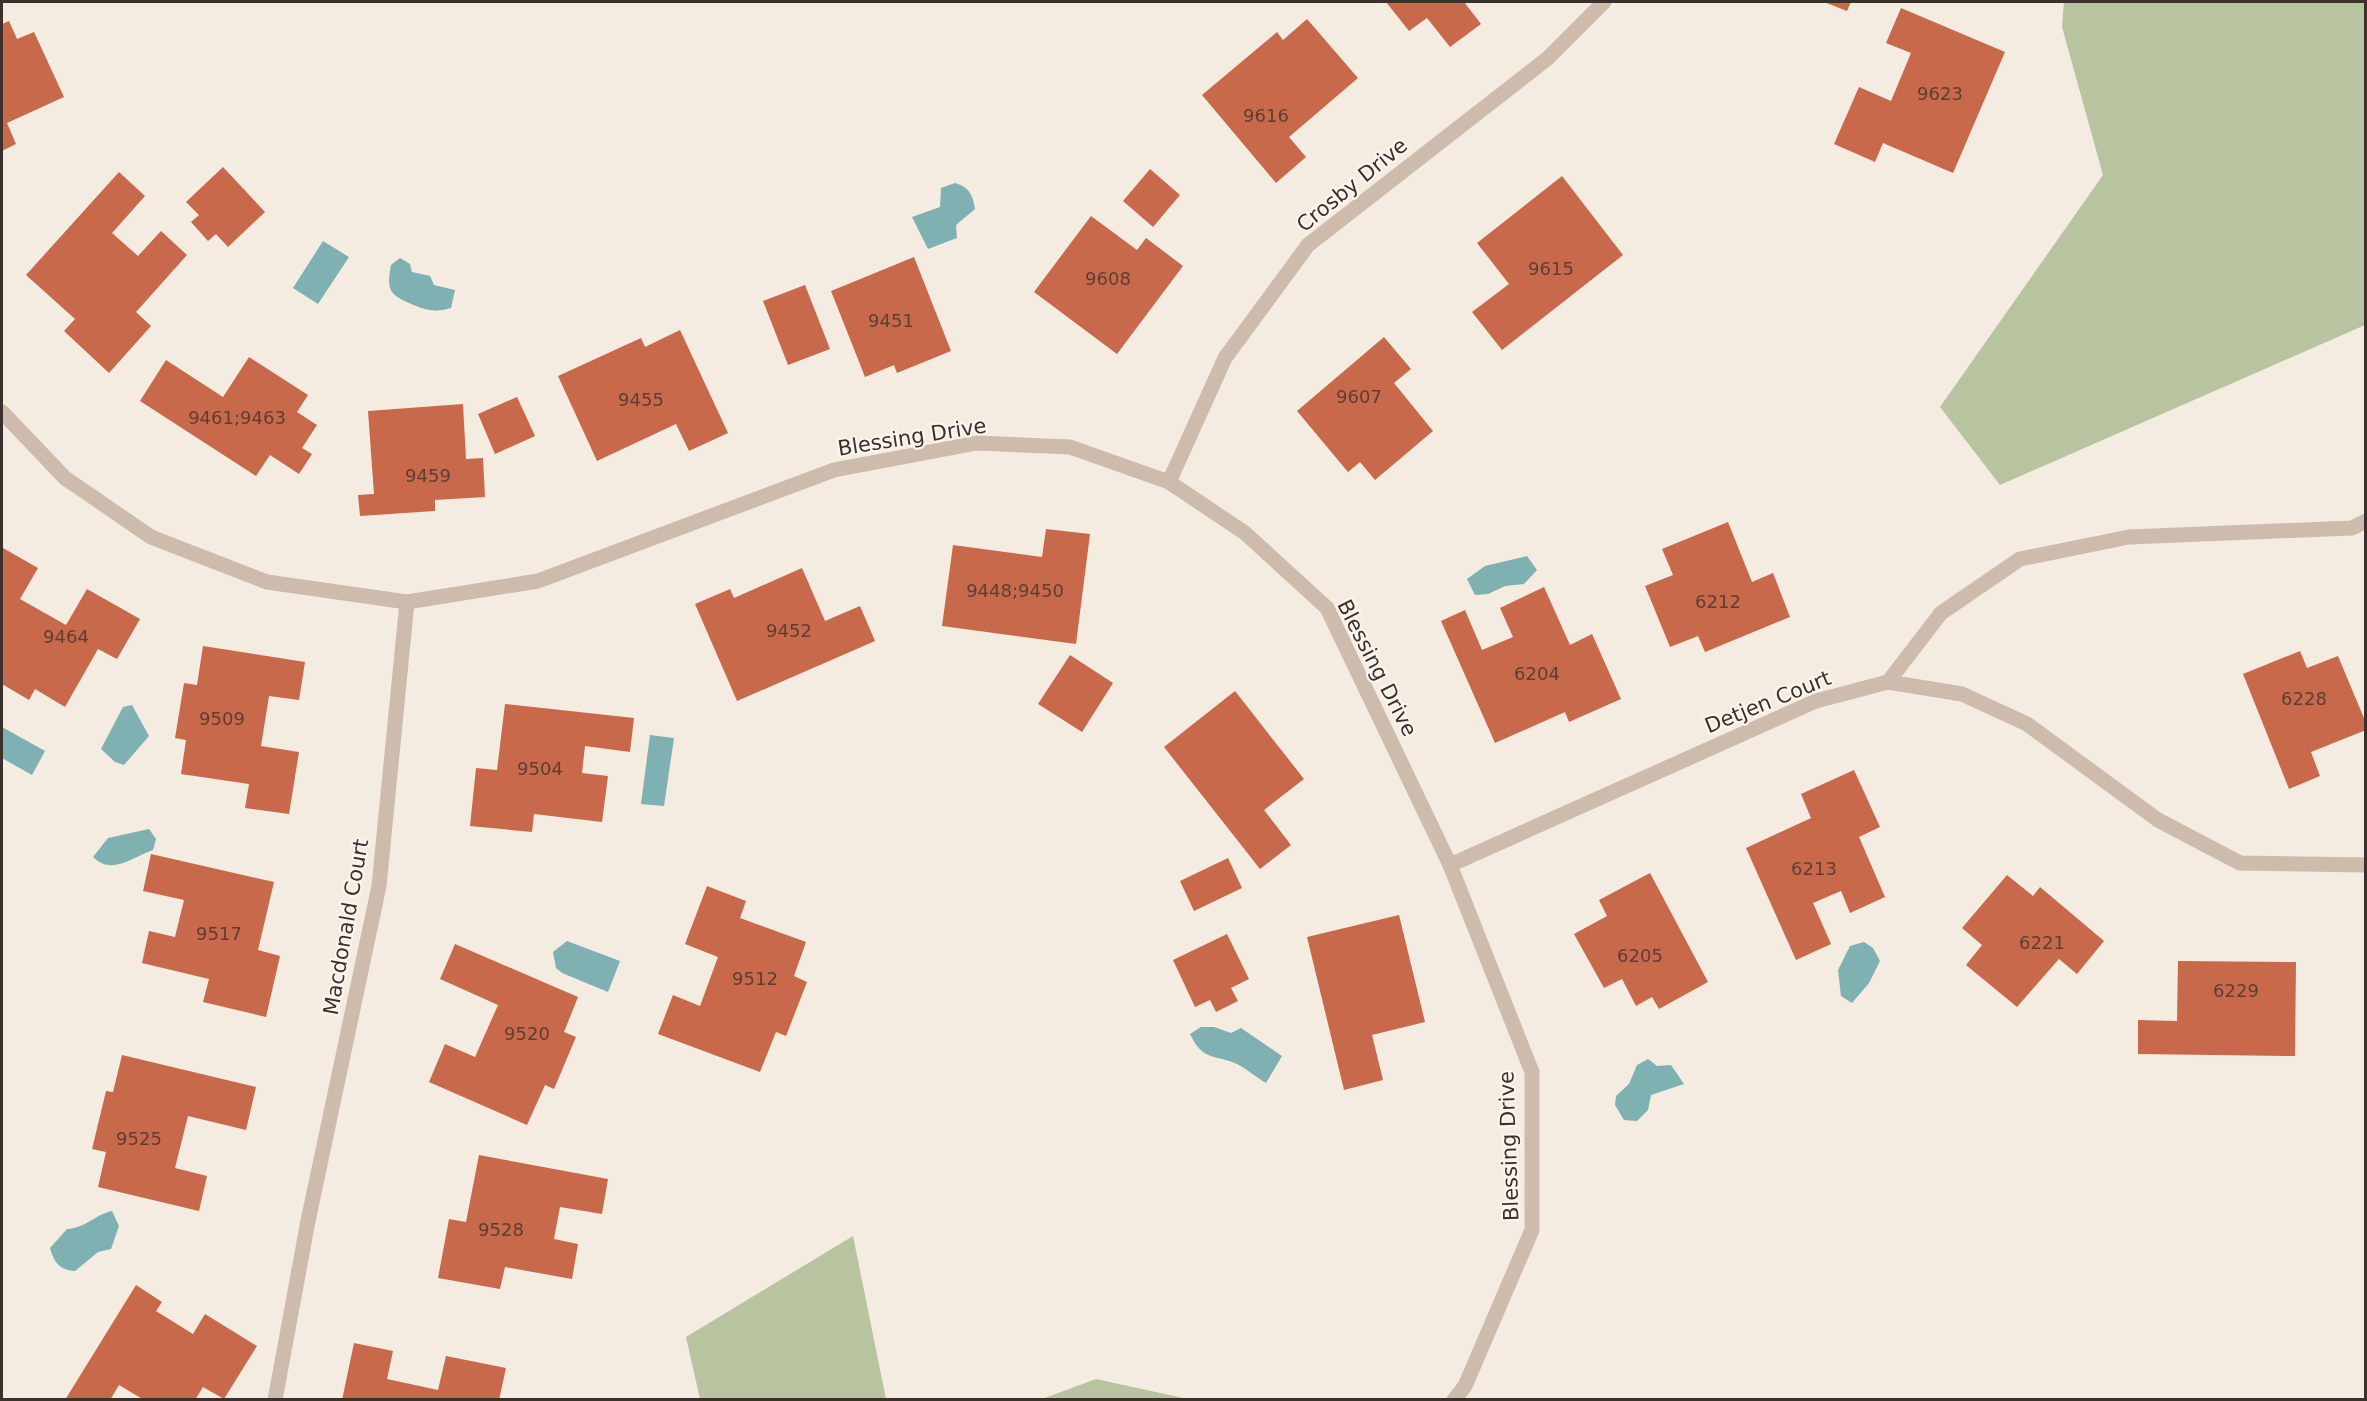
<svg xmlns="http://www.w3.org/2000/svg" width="2367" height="1401" font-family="'DejaVu Sans',sans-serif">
  <rect width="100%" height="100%" fill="#f4ebe1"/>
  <g fill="#b8c4a0">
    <polygon points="2064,2 2365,2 2365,325 2000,485 1940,407 2103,175 2062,27"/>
    <polygon points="853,1236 886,1399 700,1399 686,1337"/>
    <polygon points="1096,1379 1188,1399 1042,1399"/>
  </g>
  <g fill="#7fb0b2">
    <path d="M955,183c14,4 18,12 20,26l-19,16 1,13 -29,11 -16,-32 28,-10 1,-19z"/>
    <polygon points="323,241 349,257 318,304 293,288"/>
    <path d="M400,258l10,6 2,8 18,4 4,9 21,5 -4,18c-17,5 -26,2 -42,-5 -21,-9 -22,-15 -18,-38z"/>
    <polygon points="1527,556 1537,570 1524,584 1505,586 1488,594 1475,595 1467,579 1485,566"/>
    <polygon points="132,705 149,736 124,765 115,762 101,749 123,707"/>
    <polygon points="2,727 45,751 32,775 2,758"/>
    <polygon points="650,735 674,738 664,806 641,804"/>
    <path d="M149,829l7,10 -3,11c-21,7 -41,26 -60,7l15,-19z"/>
    <polygon points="567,941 620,961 608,992 562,973 556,968 553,952"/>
    <polygon points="1864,942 1873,948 1880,961 1869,983 1852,1003 1841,996 1838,970 1850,946"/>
    <path d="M1201,1027h13l17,6 10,-5 41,28 -16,27c-10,-6 -19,-14 -29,-19 -22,-10 -34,-2 -47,-30z"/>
    <polygon points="1648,1059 1657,1066 1671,1065 1684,1084 1651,1095 1648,1110 1637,1121 1624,1120 1615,1105 1616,1096 1629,1084 1637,1065"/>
    <path d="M112,1211l7,15 -8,23 -13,3 -23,19c-15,-1 -21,-8 -25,-23l17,-19c19,-1 27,-14 45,-18z"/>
  </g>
  <g fill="#c8694b">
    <polygon points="1386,2 1464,2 1481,24 1450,47 1427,18 1409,31"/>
    <polygon points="1824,2 1851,2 1847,11"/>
    <polygon points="1901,8 2005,52 1953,173 1883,143 1875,162 1834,144 1859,87 1891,101 1911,53 1886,43"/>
    <polygon points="1307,19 1358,78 1289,137 1306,157 1276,183 1202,95 1277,32 1283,40"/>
    <polygon points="9,21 17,39 34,32 64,97 7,123 16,144 2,151 2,24"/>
    <polygon points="223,167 265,212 228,247 216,234 208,241 191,222 199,215 186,202"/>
    <polygon points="1150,169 1180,195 1153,227 1123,201"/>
    <polygon points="119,172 145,196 112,233 138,256 161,231 187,255 136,312 151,326 109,373 64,331 75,319 26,275"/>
    <polygon points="1562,176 1623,255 1502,350 1472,312 1509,284 1477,243"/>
    <polygon points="1091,216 1137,250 1146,238 1183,266 1117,354 1034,292"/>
    <polygon points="914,257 951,351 897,373 894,365 865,377 831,291"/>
    <polygon points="805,285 830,349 788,365 763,301"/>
    <polygon points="680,330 728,433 689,451 676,424 597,461 558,376 641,338 645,347"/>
    <polygon points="1384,337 1411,369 1394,383 1433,431 1375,480 1360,462 1348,472 1297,411"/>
    <polygon points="249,357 308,395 297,412 317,425 302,448 312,454 299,474 270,455 256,476 140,401 166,360 223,397"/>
    <polygon points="517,397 535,436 495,454 478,414"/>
    <polygon points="463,404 466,459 483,458 485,497 435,500 435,511 360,516 358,495 374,494 368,411"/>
    <polygon points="1728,522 1752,582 1773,573 1790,617 1705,652 1698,636 1670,647 1645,586 1673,575 1662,549"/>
    <polygon points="1046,529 1090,534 1076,644 942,626 953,545 1042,557"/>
    <polygon points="3,548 38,568 20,599 66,625 87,589 140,619 117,659 98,649 65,707 35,689 29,700 2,684"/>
    <polygon points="802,568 825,621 860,606 875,641 737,701 695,604 730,589 734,598"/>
    <polygon points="1544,587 1570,645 1592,634 1621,699 1569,722 1565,712 1495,743 1441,621 1465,610 1482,650 1513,637 1500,608"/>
    <polygon points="203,646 305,662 299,700 269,696 261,746 299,752 289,814 245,808 249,784 181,774 186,740 175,738 184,683 197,685"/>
    <polygon points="2300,651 2307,668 2338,656 2366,723 2366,730 2311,752 2320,776 2289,789 2243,674"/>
    <polygon points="1070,655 1113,683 1082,732 1038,704"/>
    <polygon points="1235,691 1304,779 1264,810 1291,845 1260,869 1164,747"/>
    <polygon points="505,704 634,718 630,752 585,746 582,773 608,776 602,822 534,814 532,832 470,826 476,768 497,770"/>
    <polygon points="1854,770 1880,827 1859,837 1885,897 1850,913 1841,891 1813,903 1831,944 1796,960 1746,848 1811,818 1801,794"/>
    <polygon points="151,854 274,882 258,950 280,956 266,1017 203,1002 209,979 142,963 149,931 175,937 184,900 143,891"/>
    <polygon points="1228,858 1242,888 1194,911 1180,881"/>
    <polygon points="1650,873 1708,982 1659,1009 1652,997 1636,1006 1622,979 1604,988 1574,934 1607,916 1599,900"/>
    <polygon points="2007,875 2033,896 2040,887 2104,941 2077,974 2059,959 2017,1007 1966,965 1982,945 1962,928"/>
    <polygon points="707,886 746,901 740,918 806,942 794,976 807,982 786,1036 776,1032 760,1072 658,1034 673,995 700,1006 718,957 685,944"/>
    <polygon points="1399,915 1425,1022 1372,1035 1383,1080 1344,1090 1307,937"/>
    <polygon points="1227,934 1249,979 1231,988 1238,1001 1216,1012 1210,1000 1195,1007 1173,960"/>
    <polygon points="455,944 578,997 564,1032 576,1037 554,1089 545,1085 527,1125 429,1082 445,1044 475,1057 498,1005 440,979"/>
    <polygon points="2178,961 2296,962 2295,1056 2138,1054 2138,1020 2177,1021"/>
    <polygon points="122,1055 256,1087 246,1130 188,1116 175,1168 207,1176 199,1211 98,1187 106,1152 92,1149 106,1091 113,1092"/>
    <polygon points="479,1155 608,1179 602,1214 560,1207 554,1239 578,1244 572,1279 505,1267 500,1289 438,1278 449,1219 466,1222"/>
    <polygon points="136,1285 162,1302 156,1311 193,1334 205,1314 257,1346 224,1399 203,1387 195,1400 144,1400 119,1385 110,1400 65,1400"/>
    <polygon points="354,1343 393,1351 387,1379 438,1390 446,1356 506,1368 499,1400 342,1400"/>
  </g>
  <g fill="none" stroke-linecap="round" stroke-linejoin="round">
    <g stroke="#cdbbac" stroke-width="15">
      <polyline points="1888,682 1941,613 2020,559 2129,537 2352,528 2366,521"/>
      <polyline points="2158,820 2240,863 2366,865"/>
      <polyline points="275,1400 308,1221"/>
    </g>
    <g stroke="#cdbbac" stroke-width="15">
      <polyline points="2,412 65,478 151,537 267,582 407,602 538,581 834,470 977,443 1070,447 1169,482 1245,533 1327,608 1450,865 1532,1072 1532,1230 1465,1386 1454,1400"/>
      <polyline points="1169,482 1225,358 1308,245 1548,58 1604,2"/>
      <polyline points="1450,865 1816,701 1888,682 1962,694 2027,724 2158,820"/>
      <polyline points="308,1221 379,886 407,602"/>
    </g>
  </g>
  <g text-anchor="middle" stroke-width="4.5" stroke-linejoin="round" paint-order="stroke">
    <g font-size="18" fill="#5e3e33">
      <text x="1940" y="100">9623</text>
      <text x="1266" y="122">9616</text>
      <text x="1551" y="275">9615</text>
      <text x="1108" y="285">9608</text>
      <text x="891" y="327">9451</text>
      <text x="1359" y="403">9607</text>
      <text x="641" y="406">9455</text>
      <text x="237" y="424">9461;9463</text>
      <text x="428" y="482">9459</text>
      <text x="1015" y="597">9448;9450</text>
      <text x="1718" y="608">6212</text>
      <text x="789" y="637">9452</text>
      <text x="66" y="643">9464</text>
      <text x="1537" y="680">6204</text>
      <text x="2304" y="705">6228</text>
      <text x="222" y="725">9509</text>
      <text x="540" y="775">9504</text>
      <text x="1814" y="875">6213</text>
      <text x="219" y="940">9517</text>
      <text x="2042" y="949">6221</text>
      <text x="1640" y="962">6205</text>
      <text x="755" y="985">9512</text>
      <text x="2236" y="997">6229</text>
      <text x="527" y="1040">9520</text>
      <text x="139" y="1145">9525</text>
      <text x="501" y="1236">9528</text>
    </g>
    <g font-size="21" fill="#3b302b" stroke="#fbf5ee">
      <text transform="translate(1352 185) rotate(-39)" y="7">Crosby Drive</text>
      <text transform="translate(912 437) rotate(-9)" y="7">Blessing Drive</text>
      <text transform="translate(1377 668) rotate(63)" y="7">Blessing Drive</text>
      <text transform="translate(1768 702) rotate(-22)" y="7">Detjen Court</text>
      <text transform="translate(346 927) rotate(-80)" y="7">Macdonald Court</text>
      <text transform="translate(1509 1146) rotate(-92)" y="7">Blessing Drive</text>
    </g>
  </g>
  <rect width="2367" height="1401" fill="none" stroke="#3b302b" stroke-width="6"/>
</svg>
